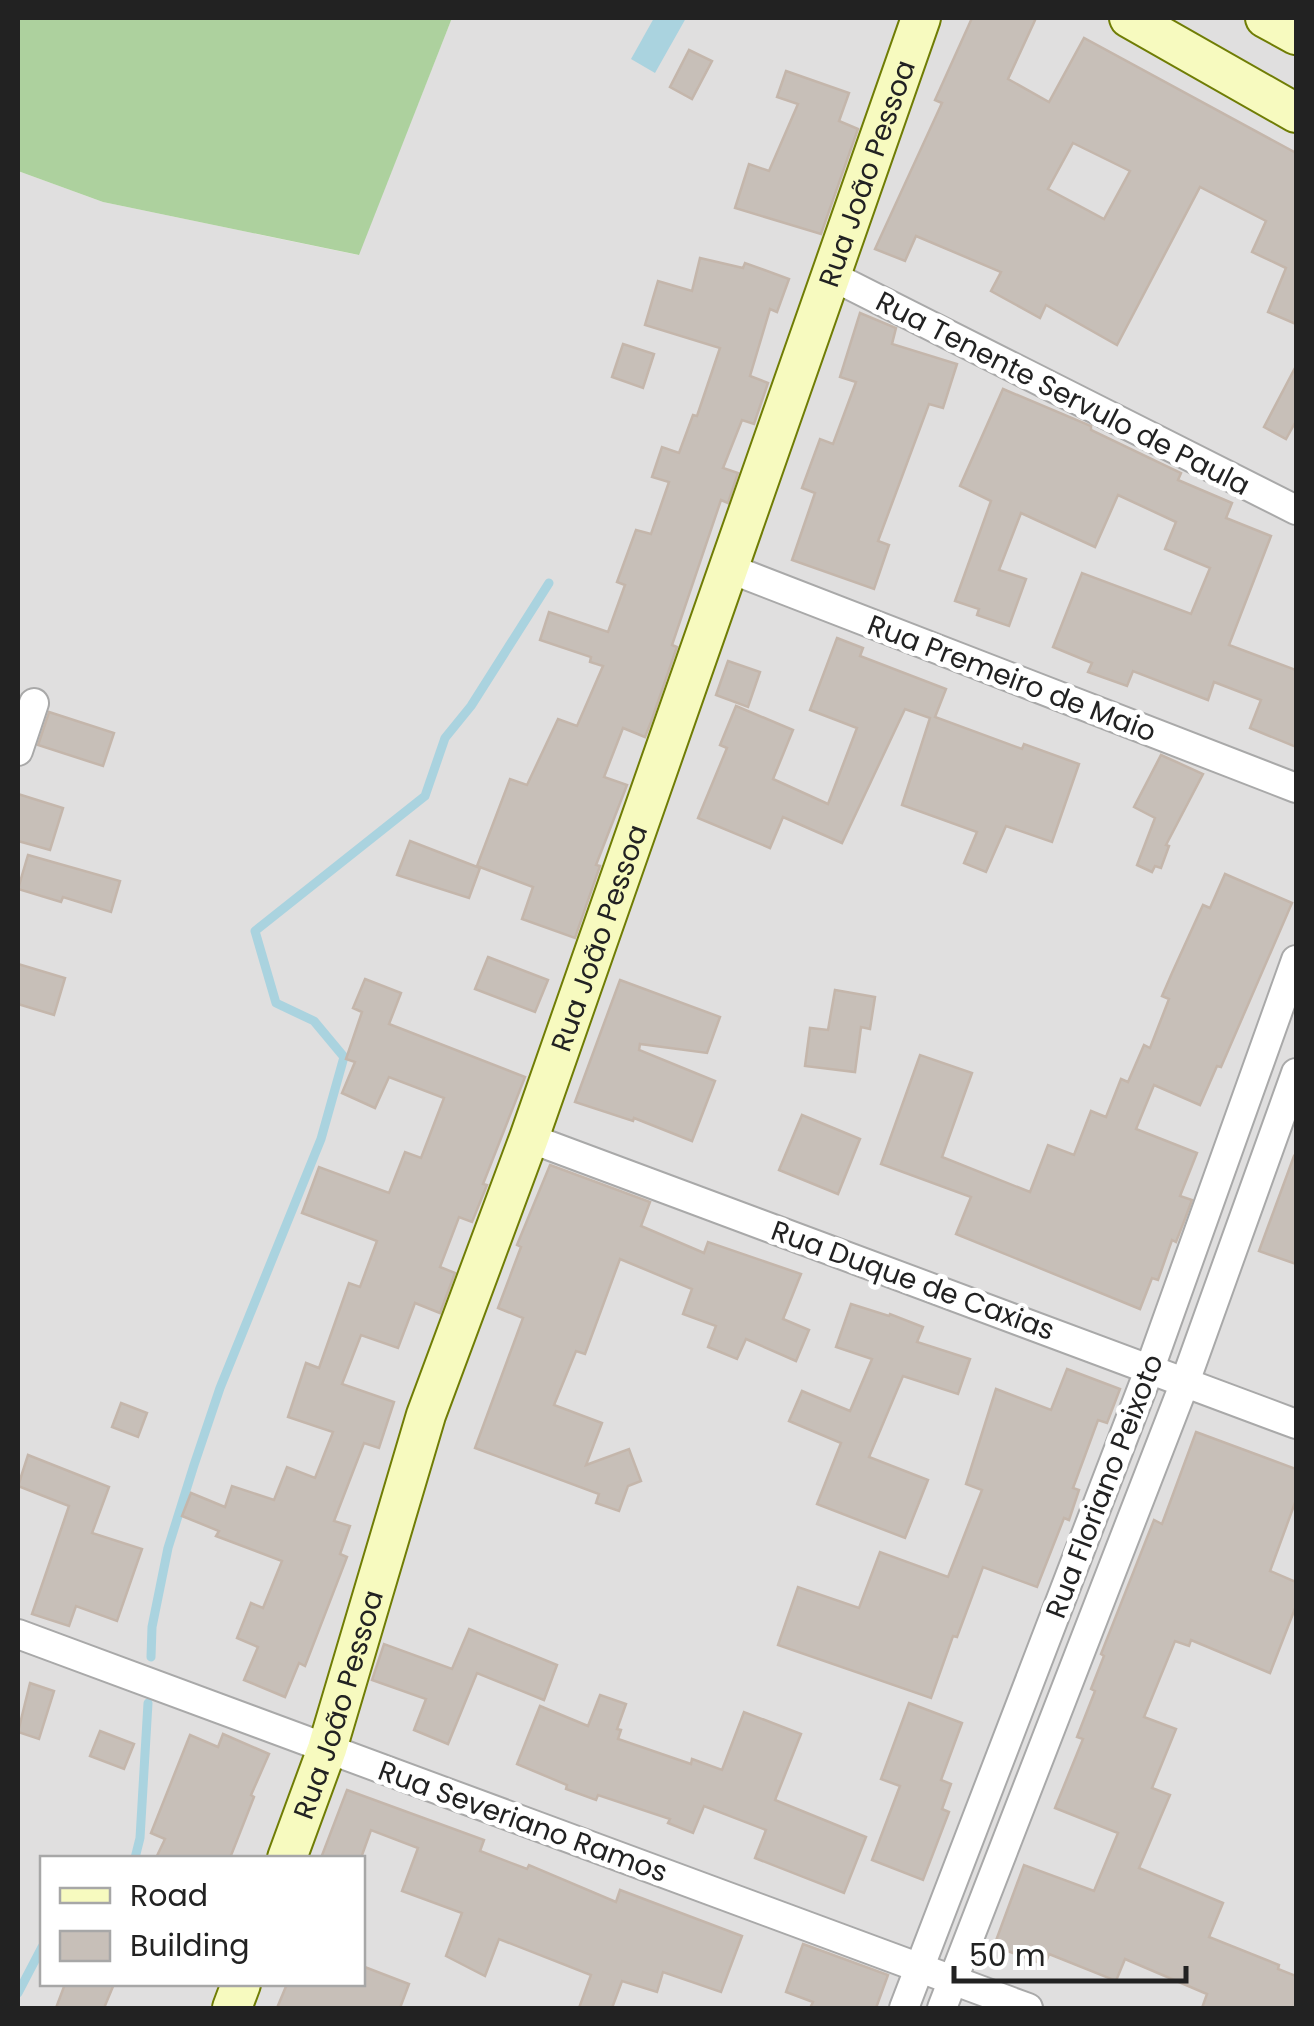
<svg xmlns="http://www.w3.org/2000/svg" width="1314" height="2026" font-family="Poppins,sans-serif">
  <rect width="100%" height="100%" fill="#f2efe9"/>
  <path fill="#e0dfdf" fill-rule="evenodd" d="M452,18h844v1990h-1278v-1837l85,31 255,53zM42,1858h320v126h-320z"/>
  <polygon fill="#add19e" points="18,18 452,18 359,255 103,202 18,171"/>
  <polygon fill="#aad3df" points="654,18 686,18 655,73 631,59"/>
  <g fill="none" stroke-linecap="round" stroke-linejoin="round">
    <g stroke="#aad3df" stroke-width="9">
      <polyline points="151,1657 152,1627 168,1548 194,1465 220,1388 321,1139 344,1057 314,1021 276,1003 255,931 425,796 445,738 471,706 549,583"/>
      <polyline points="135,1858 140,1838 148,1703"/>
      <polyline points="18,1993 42,1947"/>
    </g>
  </g>
  <g fill="#c7bfb8" stroke="#c4b6ab" stroke-width="2.5" fill-rule="evenodd">
    <path d="M972,18h64l-28,61 41,23 35,-64 212,115v171l-28,-12 18,-44 -34,-16 14,-31 -66,-34 -83,158 -71,-40 -6,13 -49,-27 10,-19 -85,-36 -11,25 -30,-12 67,-146 -7,-3zM1073,143l57,28 -26,48 -56,-30z"/>
    <polygon points="689,50 712,61 692,99 670,87"/>
    <polygon points="786,71 849,93 839,121 858,129 821,234 735,208 749,164 769,171 798,104 777,97"/>
    <polygon points="700,258 743,268 745,263 789,279 777,312 770,309 750,376 768,383 754,424 742,420 723,468 738,473 728,503 721,500 672,645 677,647 651,722 645,737 623,728 604,777 627,785 596,865 600,866 575,938 522,919 533,887 477,866 510,779 527,785 558,719 577,726 603,666 590,662 591,657 540,640 549,612 608,632 625,585 617,582 636,530 651,534 669,482 652,477 662,447 679,453 693,415 697,416 720,348 645,325 658,281 692,291"/>
    <polygon points="860,313 896,328 892,344 957,364 943,408 929,404 878,541 889,545 874,589 792,560 815,493 802,488 820,439 833,444 856,382 840,377"/>
    <polygon points="623,344 654,354 643,388 612,377"/>
    <polygon points="1296,366 1296,421 1286,439 1264,427"/>
    <polygon points="1003,389 1091,426 1091,430 1181,473 1178,480 1232,503 1226,518 1271,536 1229,645 1296,670 1296,747 1250,728 1261,700 1214,682 1208,700 1133,671 1127,686 1088,672 1092,663 1053,647 1082,573 1191,614 1210,568 1165,549 1176,522 1118,495 1095,547 1021,513 999,570 1026,579 1009,626 977,615 979,609 955,601 991,501 960,486"/>
    <polygon points="837,638 863,648 860,656 946,689 935,717 1022,749 1024,744 1079,764 1052,842 1006,826 986,872 964,863 977,832 902,805 930,718 905,709 842,843 783,817 770,848 698,818 727,748 720,745 736,706 793,730 773,779 828,804 857,728 810,710"/>
    <polygon points="728,661 760,672 748,707 716,695"/>
    <polygon points="49,712 114,733 103,766 38,745"/>
    <polygon points="1161,755 1203,774 1166,845 1169,846 1161,868 1155,866 1152,872 1137,865 1155,818 1134,807"/>
    <polygon points="18,794 63,808 50,850 18,841"/>
    <polygon points="410,841 480,868 469,898 397,875"/>
    <polygon points="28,855 120,881 111,912 63,897 61,902 18,889"/>
    <polygon points="1225,874 1292,903 1221,1067 1217,1066 1200,1105 1154,1085 1136,1129 1197,1153 1180,1196 1192,1200 1185,1219 1176,1242 1172,1240 1158,1280 1152,1278 1140,1309 956,1234 971,1197 881,1164 920,1055 972,1073 942,1157 1030,1192 1048,1145 1074,1155 1091,1111 1106,1117 1121,1079 1128,1082 1144,1045 1150,1048 1169,999 1162,996 1172,973 1203,905 1210,908"/>
    <polygon points="488,957 548,980 535,1012 475,989"/>
    <polygon points="18,964 65,978 54,1015 18,1004"/>
    <polygon points="365,979 401,993 389,1024 525,1077 483,1184 487,1185 472,1222 459,1217 440,1267 455,1273 440,1313 415,1303 398,1348 361,1335 342,1384 394,1402 379,1448 364,1443 334,1521 350,1526 340,1554 347,1557 305,1666 299,1663 285,1697 244,1680 258,1647 237,1638 251,1603 263,1608 282,1561 216,1536 219,1531 182,1516 191,1493 225,1507 232,1486 274,1500 287,1467 315,1478 333,1432 288,1417 306,1363 319,1368 349,1283 360,1287 377,1241 302,1213 319,1167 389,1193 405,1152 421,1158 444,1098 389,1077 375,1108 342,1093 355,1062 346,1059 362,1012 353,1008"/>
    <polygon points="620,980 720,1017 707,1053 640,1044 639,1050 715,1081 692,1141 634,1118 633,1121 575,1102"/>
    <polygon points="835,990 875,997 870,1029 861,1027 855,1072 805,1066 810,1028 828,1030"/>
    <polygon points="802,1115 860,1139 838,1194 779,1170"/>
    <polygon points="1294,1156 1296,1157 1296,1264 1259,1251"/>
    <polygon points="550,1165 650,1202 641,1226 704,1253 708,1242 801,1274 783,1319 809,1330 796,1361 746,1339 737,1359 708,1347 716,1326 683,1314 692,1289 620,1259 585,1354 576,1351 554,1405 602,1423 586,1465 629,1449 641,1481 628,1486 619,1511 596,1503 599,1494 475,1448 523,1318 498,1308 521,1247 517,1245"/>
    <polygon points="851,1304 889,1316 890,1314 923,1327 917,1342 970,1359 958,1394 903,1376 869,1457 928,1480 905,1538 817,1504 841,1443 789,1421 802,1391 850,1411 872,1359 836,1347"/>
    <polygon points="1067,1369 1120,1389 1107,1423 1098,1420 1073,1488 1079,1490 1069,1520 1064,1518 1037,1587 983,1567 957,1637 953,1636 931,1698 778,1645 798,1587 859,1608 880,1552 948,1577 982,1490 966,1484 996,1389 1051,1410"/>
    <polygon points="121,1403 147,1413 138,1437 112,1427"/>
    <polygon points="1196,1432 1296,1469 1296,1500 1270,1571 1296,1582 1296,1606 1270,1673 1191,1640 1189,1646 1175,1641 1144,1717 1176,1729 1152,1788 1170,1795 1139,1868 1223,1903 1209,1937 1279,1965 1278,1969 1296,1976 1296,2008 1202,2008 1207,1994 1125,1959 1116,1981 1049,1954 1045,1965 994,1946 1024,1865 1094,1891 1118,1833 1055,1808 1083,1739 1077,1737 1095,1691 1091,1689 1104,1656 1101,1654 1154,1520 1162,1524"/>
    <polygon points="28,1455 109,1487 92,1533 142,1549 117,1621 76,1606 69,1626 32,1614 69,1506 18,1486"/>
    <polygon points="469,1629 557,1665 544,1700 477,1673 448,1744 414,1730 426,1699 372,1680 384,1644 452,1669"/>
    <polygon points="30,1683 54,1691 39,1739 18,1732"/>
    <polygon points="600,1695 626,1704 617,1729 621,1730 618,1739 691,1764 692,1759 722,1770 744,1712 801,1734 775,1800 866,1837 844,1893 755,1858 766,1830 704,1806 693,1833 668,1823 670,1819 598,1795 596,1800 566,1789 567,1785 517,1764 540,1706 588,1726"/>
    <polygon points="909,1703 962,1723 941,1780 951,1784 942,1809 949,1812 923,1880 872,1860 900,1786 881,1779"/>
    <polygon points="100,1731 134,1744 124,1769 90,1756"/>
    <polygon points="223,1734 269,1754 251,1795 254,1797 230,1858 156,1858 165,1839 151,1833 190,1735 218,1747"/>
    <polygon points="347,1790 484,1840 480,1851 527,1869 529,1865 616,1902 620,1890 742,1936 721,1992 663,1972 657,1992 622,1981 612,2008 579,2008 591,1975 499,1939 485,1976 446,1956 462,1913 402,1891 418,1848 371,1830 361,1858 321,1858"/>
    <polygon points="803,1944 888,1975 876,2008 810,2008 813,2002 786,1992"/>
    <polygon points="362,1966 409,1984 400,2008 277,2008 287,1984 362,1984"/>
    <polygon points="65,1984 114,1984 104,2008 56,2008"/>
  </g>
  <g fill="none" stroke-linecap="round" stroke-linejoin="round">
    <defs>
      <g id="street">
        <polyline points="830,275 1296,510"/>
        <polyline points="728,568 1296,788"/>
        <polyline points="18,751 34,703"/>
        <polyline points="529,1138 1296,1424"/>
        <polyline points="18,1634 1028,2008"/>
        <polyline points="904,2008 1150,1368 1296,960"/>
        <polyline points="942,2008 1185,1382 1296,1073"/>
      </g>
      <g id="secondary">
        <polyline points="1129,18 1296,113"/>
        <polyline points="1265,18 1296,35"/>
        <path id="s1" d="M287,1858l40,-109 99,-334 103,-277 392,-1120"/>
        <polyline points="232,2008 241,1984"/>
      </g>
    </defs>
    <use href="#street" stroke="#a9a9a9" stroke-width="32"/>
    <use href="#secondary" stroke="#707d05" stroke-width="42"/>
    <use href="#street" stroke="#fff" stroke-width="28"/>
    <use href="#secondary" stroke="#f7fabf" stroke-width="38"/>
  </g>
  <g text-anchor="middle" stroke-width="10" stroke-linejoin="round" paint-order="stroke">
    <g font-size="28" fill="#222" stroke="#fff">
      <text dy="10" stroke="none"><textPath href="#s1" startOffset="1782">Rua João Pessoa</textPath></text>
      <text transform="translate(1063 393) rotate(27)" y="10">Rua Tenente Servulo de Paula</text>
      <text transform="translate(1012 678) rotate(21)" y="10">Rua Premeiro de Maio</text>
      <text dy="10" stroke="none"><textPath href="#s1" startOffset="972">Rua João Pessoa</textPath></text>
      <text transform="translate(913 1280) rotate(20)" y="10">Rua Duque de Caxias</text>
      <text transform="translate(1104 1486) rotate(-69)" y="10">Rua Floriano Peixoto</text>
      <text dy="10" stroke="none"><textPath href="#s1" startOffset="162">Rua João Pessoa</textPath></text>
      <text transform="translate(523 1821) rotate(20)" y="10">Rua Severiano Ramos</text>
    </g>
  </g>
  <rect width="1314" height="2026" fill="none" stroke="#222222" stroke-width="40"/>
  <rect x="40" y="1856" width="325" height="130" fill="#ffffff" stroke="#a7a7a7" stroke-width="2.5"/>
  <rect x="60" y="1888" width="50" height="15" fill="#f7fabf" stroke="#a7a7a7" stroke-width="2.5"/>
  <text x="130" y="1906" font-size="30" fill="#222222">Road</text>
  <rect x="60" y="1931" width="50" height="30" fill="#c7bfb8" stroke="#a7a7a7" stroke-width="2.5"/>
  <text x="130" y="1956" font-size="30" fill="#222222">Building</text>
  <path d="M954 1966v15h232v-15" fill="none" stroke="#222222" stroke-width="5"/>
  <text x="969" y="1966" font-size="30" fill="#222222" stroke="#ffffff" stroke-width="8" paint-order="stroke">50 m</text>
</svg>
